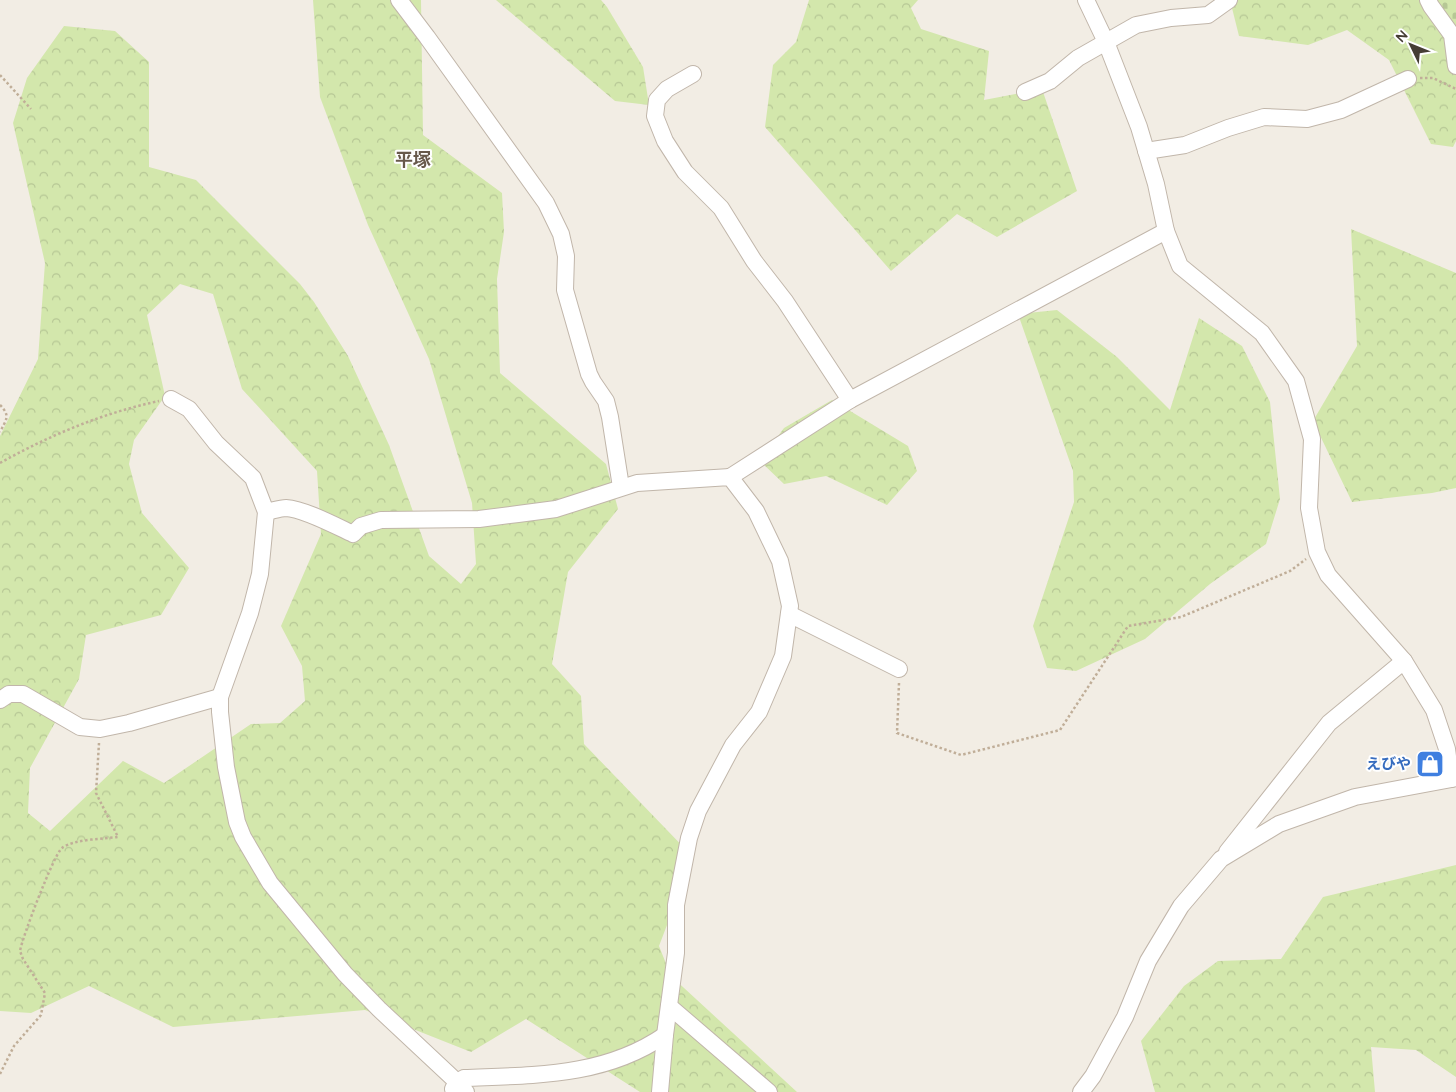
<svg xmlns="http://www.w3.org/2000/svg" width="1456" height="1092" font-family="Quicksand,'Noto Sans JP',sans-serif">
  <defs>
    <pattern id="forest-crowns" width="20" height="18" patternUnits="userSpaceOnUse" patternTransform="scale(1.25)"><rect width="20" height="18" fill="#d3e7ac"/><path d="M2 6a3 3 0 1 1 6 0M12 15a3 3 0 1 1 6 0" fill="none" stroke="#b6c795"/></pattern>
    <pattern id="cemetery-stones" width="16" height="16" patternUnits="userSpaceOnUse" patternTransform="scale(1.25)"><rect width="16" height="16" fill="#d3e7ac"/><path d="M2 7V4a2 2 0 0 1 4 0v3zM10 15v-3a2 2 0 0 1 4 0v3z" fill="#b6c795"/></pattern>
  </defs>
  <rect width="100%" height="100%" fill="#f2ede4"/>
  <g fill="url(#forest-crowns)" fill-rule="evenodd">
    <path d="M313,0h108l2,135 79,58 2,39 -7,47 3,94 106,91 12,45 -50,63 -16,92 29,32 3,48 109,113 -34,89 12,30 126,116h-157l-114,-73 -55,33 -106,-42 -192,17 -84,-41 -58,27 -31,-2v-575l38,-77 7,-96 -32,-140 14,-45 37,-52 51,5 34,31v105l47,13 104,104 14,18 34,54 41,89 40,111 32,28 15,-20 -4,-61 -43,-144 -61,-134 -48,-128zM180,284l33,10 29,95 75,82 4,63 -40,92 21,40 3,35 -25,22 -29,1 -87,59 -41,-22 -73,70 -22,-18 2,-45 49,-89 7,-44 75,-20 28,-47 -47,-55 -13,-49 5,-24 31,-44 -18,-81z"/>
    <polygon points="496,0 601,0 607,7 643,67 649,105 615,101"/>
    <polygon points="809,0 918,0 911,8 921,29 989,51 984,100 1042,89 1077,191 997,237 957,214 891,271 765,127 773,65 796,42"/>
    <polygon points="1230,0 1426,0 1456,42 1456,141 1453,147 1431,144 1389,60 1347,30 1308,45 1239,36"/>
    <polygon points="1351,229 1456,273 1456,488 1432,493 1352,502 1313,421 1357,346"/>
    <polygon points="1057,310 1117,357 1170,410 1199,318 1242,346 1270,402 1280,499 1266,544 1210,584 1145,639 1076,671 1047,668 1033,626 1074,502 1073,471 1018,314"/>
    <polygon points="832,400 908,446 917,471 887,505 826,476 784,484 760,461 784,428"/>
    <polygon points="1456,865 1456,1077 1416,1050 1371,1047 1375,1092 1155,1092 1141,1041 1184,986 1218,961 1281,959 1323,897"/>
  </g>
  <polygon fill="url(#cemetery-stones)" points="1430,0 1456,0 1456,54"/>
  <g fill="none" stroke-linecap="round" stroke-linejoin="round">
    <defs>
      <g id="minor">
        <polyline points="399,0 427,37 546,203 561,234 566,256 565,290 589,374 593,382 606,401 610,417 621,487"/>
        <polyline points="1086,0 1106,42 1139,127 1156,184 1166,231 1180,266 1262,333 1296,381 1312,439 1309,508 1317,552 1328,575 1404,661 1434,710 1447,749 1451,779"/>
        <polyline points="1428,0 1431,6 1452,35 1456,66"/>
        <polyline points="693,74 667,89 657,100 655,116 665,141 685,172 721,208 754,261 785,301 850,400"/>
        <polyline points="1025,92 1050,81 1078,58 1136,25 1171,18 1208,15 1229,0"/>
        <polyline points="1146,151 1185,145 1228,128 1264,117 1307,119 1341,110 1408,79"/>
        <polyline points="171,399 189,409 216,443 253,478 266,512 260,574 250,613 220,697 220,712 226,767 237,822 243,837 270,883 345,974 379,1009 457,1082 466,1092"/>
        <polyline points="730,477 850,400 1166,231"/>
        <path d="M266,512c6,-1 14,-4 20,-4 18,1 50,18 67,26l8,-8 20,-6 98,-1 39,-5 38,-5 81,-26 93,-6 26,34 24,50 10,45 -7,50 -24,56 -26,33 -35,66 -9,27 -13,67v48l-11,82 -5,57"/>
        <polyline points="789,614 899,669"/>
        <polyline points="0,700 9,694 23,694 80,727 100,729 129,723 220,697"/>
        <polyline points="1227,852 1329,723 1404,661"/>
        <polyline points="669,1006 769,1092"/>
        <path d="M453,1089l4,-7 7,-4c71,-3 140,-1 201,-43"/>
        <polyline points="1081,1092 1093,1076 1125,1017 1148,961 1181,906 1221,859 1279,824 1355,797 1456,778"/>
      </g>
    </defs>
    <use href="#minor" stroke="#c1b6aa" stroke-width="18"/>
    <g stroke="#c0ae98" stroke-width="2.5" stroke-dasharray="2.5 2.5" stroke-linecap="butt">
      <polyline points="0,75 31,109"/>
      <polyline points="1420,78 1433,78 1456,89"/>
      <path d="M0,405c11,11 6,15 0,27"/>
      <path d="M0,463c50,-28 103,-50 159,-62"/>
      <polyline points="899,683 897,733 961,755 1060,730 1128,626 1181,617 1290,571 1306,559"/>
      <path d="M0,1074l14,-28 27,-31 4,-22 -22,-34 -3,-8c2,-13 34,-97 42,-103 12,-9 41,-9 56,-11l-22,-44 3,-50"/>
    </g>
    <use href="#minor" stroke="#fff" stroke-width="16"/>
  </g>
  <defs>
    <symbol id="shop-square" viewBox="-11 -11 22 22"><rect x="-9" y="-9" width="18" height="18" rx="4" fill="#3f7fe0" stroke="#fff"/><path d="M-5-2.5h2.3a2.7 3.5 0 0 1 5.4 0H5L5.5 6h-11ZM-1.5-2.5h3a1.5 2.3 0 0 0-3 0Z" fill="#fff"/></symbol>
  </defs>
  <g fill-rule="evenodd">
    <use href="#shop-square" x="1414" y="748" width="32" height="32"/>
  </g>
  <g text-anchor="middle" stroke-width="4" stroke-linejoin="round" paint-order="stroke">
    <g font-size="15" font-weight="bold" fill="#366cbe" stroke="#fff" text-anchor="end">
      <text x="1411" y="769">えびや</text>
    </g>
    <g font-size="18" font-weight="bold" fill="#67594b" stroke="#fff">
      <text x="413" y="166">平塚</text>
    </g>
  </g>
  <g transform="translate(1411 45) rotate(313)" stroke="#ffffff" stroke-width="4" paint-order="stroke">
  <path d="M0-4L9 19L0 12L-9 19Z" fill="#453d34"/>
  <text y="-8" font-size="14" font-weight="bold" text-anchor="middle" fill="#453d34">N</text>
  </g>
</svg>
